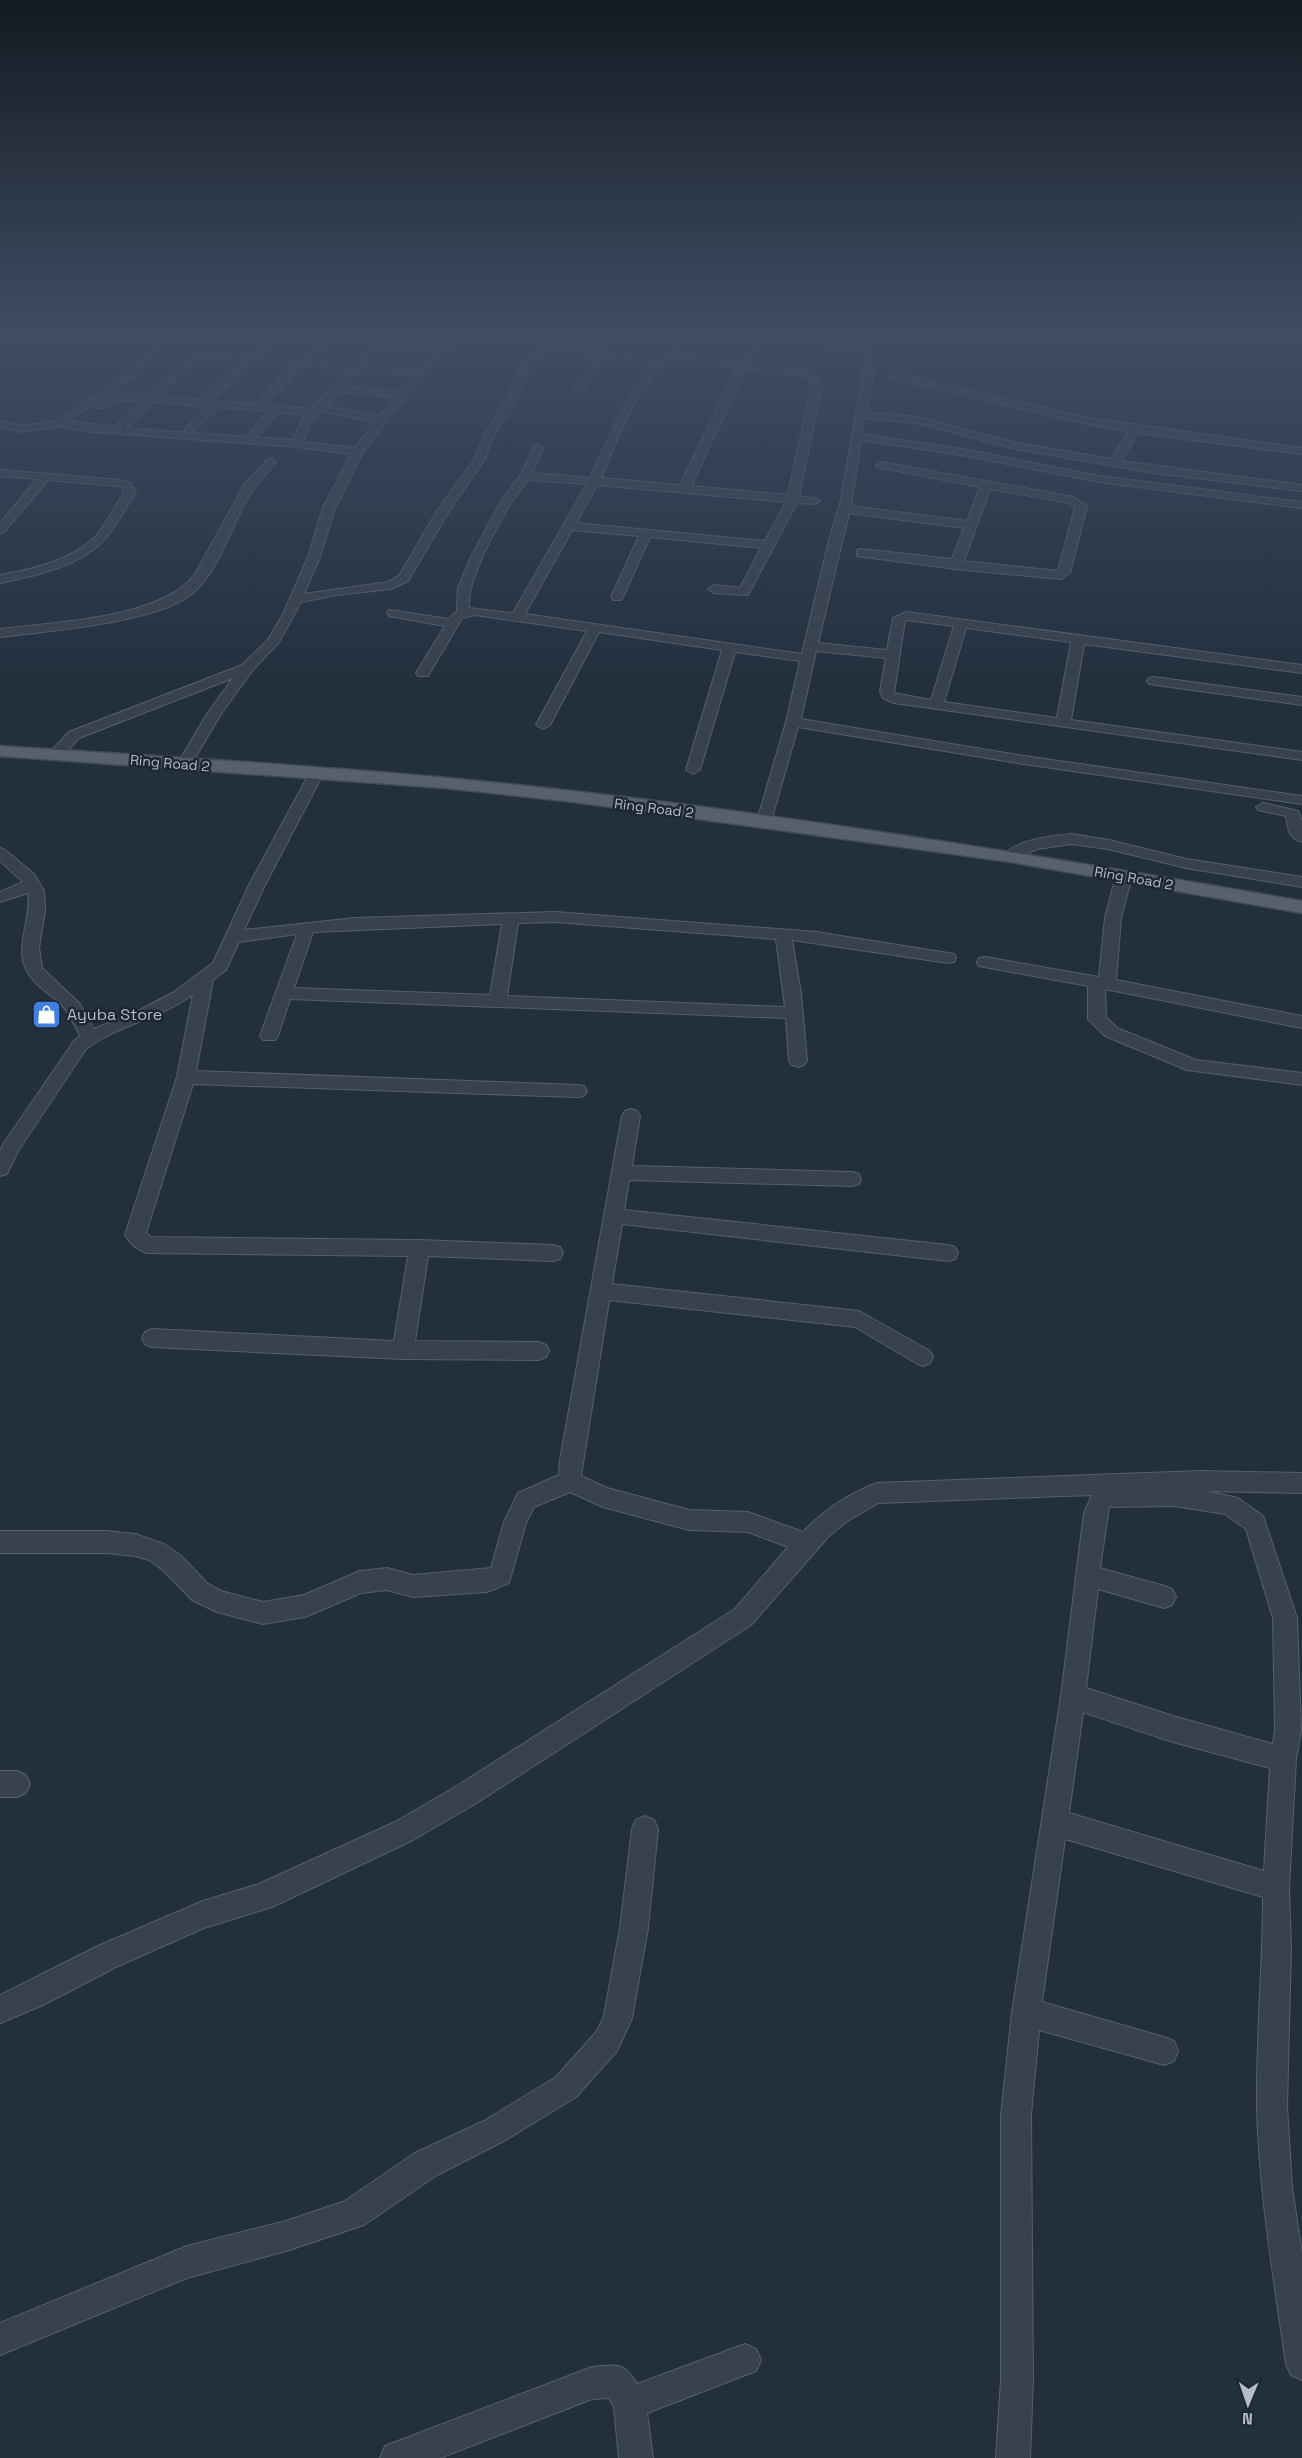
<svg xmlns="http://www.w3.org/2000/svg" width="1302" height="2458" font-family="'Space Grotesk',sans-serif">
  <rect width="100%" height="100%" fill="#242f3e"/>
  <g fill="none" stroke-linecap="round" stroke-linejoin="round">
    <defs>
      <g id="minor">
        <path d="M160,337h10l-32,37 -70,47 50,6v-3l24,-23 -26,-1 -10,8h-8v-4c18,-14 29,-11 50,-9l40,-38 15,-5 45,4 21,-19h10l-21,20 40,3 23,-23h10l-23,24 46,4 26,-28h10l-8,9 45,2 5,3 -5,3 -50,-3 -13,14 55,5 30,-33h10l-59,66 -37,49 -28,56 -15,49 -16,37 84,-12 11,-6 38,-65 37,-51 10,-25 26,-42 16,-39 22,-5 48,3 9,-15h10l-9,13v4l57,5 11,-22h10l-9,17 65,8 14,-22h6l2,2 -13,21 62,8 11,13 -23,112 15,2 6,3 -6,3 -17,-1 -49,92 -34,-2 -6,-4 6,-4 26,3 21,-40 -111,-11 -27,60 -2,3h-8l-2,-3 28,-61 -67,-6 -47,84 277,40 27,-114 11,-36 26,-146 -5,-5 -68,-13 -5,-3c22,0 70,4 86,18l2,7 -10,50 51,5 100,26 94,16 17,-28 -40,-7 -198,-46 -1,-2 5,-3 194,45 214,30v6l-164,-21 -17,28 181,24v6l-148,-18 -138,-24 -99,-26 -53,-5 -2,16 105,16 132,26 203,26v6l-203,-26 -132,-26 -106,-16 -10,66 116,15 13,-34 -103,-20 -1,-2 5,-3 192,35 14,9 -17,67 -9,6 -105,-10 -99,-13v-6l4,-1 91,10 12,-31 -115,-15 -31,130 69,7 6,-32 14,-6 395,53v8l-218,-29 -13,76 231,32v8l-408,-57 -11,-5 -3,-7 6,-33 -70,-7 -15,68 223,37 278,40v8l-278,-40 -226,-37 -27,94 -7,4 -7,-4 29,-99 14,-61 -65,-9 -35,118 -7,4 -7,-4 36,-120 -123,-18 -49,93 -7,4 -7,-4 51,-94 -112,-16 -13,3 -34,58h-10l-2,-3 29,-47 -56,-10 -2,-3 2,-3 60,9 8,-8 1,-23 14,-33 31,-57 17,-22 14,-30 4,-1 5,3 -11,25 58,5c19,-41 34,-82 66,-114l-49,-4 -24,30 -4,1 -5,-3 24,-30 -50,-3 -15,3 -13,35 -26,42 -10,25 -35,51 -41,70 -17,8 -55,6 -35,7 -22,40 -27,29 -31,43 -32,54 -5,1 -7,-4 30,-51 26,-36 -154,60 -17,18h-10l-2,-3 2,-3 17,-18 173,-67 26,-25 16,-28 24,-55 15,-49 28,-54 -54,-7 -214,-16 -22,-5 -39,6 -22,-5v-6l22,5 36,-6 74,-50zM204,358l38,3 -41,39 -42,-4 35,-35zM675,360l62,7 -57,118 -79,-7c18,-39 33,-97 74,-118zM253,362l40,3 -39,39 -42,-3zM303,366l46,4 -38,39 -46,-4zM746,369l59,7 7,8 -24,111 -97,-9zM359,371l55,4 -14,16 -55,-4zM339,392l56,5 -16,19 -52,-10zM153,402l50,4h6l-23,22 -1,2 3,3 -62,-5zM219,407l49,4 -19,23 5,3 4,-1 20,-24 27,3 -12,25 -102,-7zM321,411l54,11 -20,26 -52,-6 8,-20zM528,480l59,4 -74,129 -44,-5c-3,-31 39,-105 59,-128zM597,485l189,17 -21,39 -189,-18zM990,489l80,14 5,4 -17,64 -94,-10zM905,620l49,6 -23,74 -37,-7zM966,628l105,14 -14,76 -113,-16z"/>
        <path d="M271,459l5,3c-9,12 -20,22 -28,35 -17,30 -28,72 -54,95 -34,31 -147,39 -194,45v-8c53,-7 159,-10 194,-53l50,-91 23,-25z"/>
        <path d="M0,470l119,10 12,3 5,9c-11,16 -20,36 -34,50 -25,25 -68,34 -102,41v-8c31,-5 73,-15 96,-39 11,-13 19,-30 28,-44l-2,-5 -3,-1 -71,-6 -44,52 -4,1v-10l37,-44 -37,-3z"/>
        <polygon points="1154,677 1302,697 1302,705 1149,684 1147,681 1149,678"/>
        <path d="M316,770l7,4 -58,111 -21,45 111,-12 200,-6 261,20 132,21 6,1 2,4 -2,4 -6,1 -156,-23 9,54 6,67 -3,4 -6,2 -6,-2 -3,-4 -3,-43 -496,-19 -12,37 -3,4h-12l-3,-4 37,-102 -58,8 -13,28 -13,10 -17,91 382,14 6,1 3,5 -3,5 -6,1 -385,-13 -47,149 5,4 268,3 134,5 7,2 3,6 -3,6 -7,2 -125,-5 -13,85 124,1 7,3 3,6 -3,6 -7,3 -136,-1 -251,-12 -7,-3 -3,-6 3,-6 7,-3 242,12 14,-85 -261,-3c-9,-3 -17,-9 -22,-18l52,-158 16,-83c-32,25 -76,31 -107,55l-68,102 -11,23 -7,2v-25l4,-8 70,-102 6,-5c-6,-12 -10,-22 -19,-32 -12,-11 -30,-21 -36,-37 -9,-24 7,-50 3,-74l-28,9v-10l23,-10 -23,-21v-13l5,2 29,24 10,17 1,20 -6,36 3,21 38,36 14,25 46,-19 34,-18 39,-29 36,-78 60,-111zM555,922l221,17 9,68 -278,-11 11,-73zM502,924l-12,71 -196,-7 19,-56z"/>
        <path d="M1263,803l35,8 4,10v21c-14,-4 -14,-13 -16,-26l-28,-6 -2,-3z"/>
        <path d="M1071,834l38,6 77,19 116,18v10l-116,-19 -78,-19 -37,-5 -34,5 -26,12 -8,-5c14,-17 48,-20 68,-22z"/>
        <polygon points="1124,871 1132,876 1121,918 1116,980 1302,1016 1302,1028 1105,989 1106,1017 1117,1028 1196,1060 1302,1073 1302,1085 1187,1070 1105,1036 1088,1019 1088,986 979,966 977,962 979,958 985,957 1099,977 1105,918 1116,876"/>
        <path d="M631,1109l6,2 3,5 -8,50 220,6 7,2 2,5 -2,5 -7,2 -223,-6 -5,30 324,35 7,2 3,6 -3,6 -7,2 -326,-37 -10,60 247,27 71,40 3,6 -3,6 -7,3 -7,-3 -61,-36 -246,-27 -28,176 26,12 82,22 59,2 55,20c21,-22 45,-38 74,-49l324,-12 101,2v20l-96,-2 32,7 25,18 34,102 4,112 -5,29 -7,129 2,60 -4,158 5,81 10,67v126l-11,-5 -5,-11c-12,-85 -27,-171 -29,-257 -1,-70 6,-140 6,-210l-198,-58 -23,163 122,35 10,4 4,10 -4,10 -10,4 -125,-35 -8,85 2,265 -3,78h-34l5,-78v-265l11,-103 49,-316 23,-183 8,-18 -214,8 -32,19 -18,15 -77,88 -276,179 -62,36 -141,67 -68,21 -86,38 -75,39 -43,18v-28l98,-49 105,-45 56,-17 136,-62 62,-36 278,-177 53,-62 -40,-15 -59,-2 -86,-23 -33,-15 -36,15 -8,16 -17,60 -22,9 -74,5 -26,-7 -26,3 -56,24 -42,7 -46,-12 -25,-12 -28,-29 -15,-11 -14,-4 -29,-3h-106v-22h106l29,3 29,10 16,11 28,29 13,7 42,11 41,-7 56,-24 27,-3 26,7 78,-7 13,-46 14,-29 41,-18 1,-15 62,-344 3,-5zM1174,1506l51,8 21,15 27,89 2,112 -2,14 -100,-28 -87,-28 12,-99 66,19 8,-3 4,-8 -4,-8 -8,-3 -64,-18 9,-61zM1083,1712l90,30 97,26 -6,103 -195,-58z"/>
        <polygon points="0,1771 17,1771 26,1775 30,1784 26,1793 17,1797 0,1797"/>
        <polygon points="645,1816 654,1820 658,1829 648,1928 632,2018 617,2051 576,2097 504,2141 437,2175 364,2225 286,2251 187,2278 0,2355 0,2323 187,2246 286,2221 345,2201 415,2153 484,2121 556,2077 597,2031 604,2016 620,1928 632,1829 636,1820"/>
        <path d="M745,2344l11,5 5,11 -5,11 -109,42 6,45h-34l-5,-51 -5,-9 -17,1 -152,59h-60l5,-12 207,-79c24,-2 32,-6 45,17z"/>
      </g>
      <path id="major" d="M0,746c149,10 299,18 447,32 287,27 571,74 855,123v12l-291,-51 -437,-60 -129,-14 -445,-32z"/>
    </defs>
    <use href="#minor" stroke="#565f6c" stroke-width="2"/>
    <use href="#major" stroke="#414a57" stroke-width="3"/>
    <use href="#minor" fill="#38414e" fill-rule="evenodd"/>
    <use href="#major" fill="#56606e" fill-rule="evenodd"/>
  </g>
  <linearGradient id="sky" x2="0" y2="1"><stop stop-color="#141a22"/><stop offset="0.49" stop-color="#3f4d63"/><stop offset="1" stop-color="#3f4d63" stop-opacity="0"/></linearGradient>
  <rect width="1302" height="681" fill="url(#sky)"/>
  <defs>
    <symbol id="shop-square" viewBox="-11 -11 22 22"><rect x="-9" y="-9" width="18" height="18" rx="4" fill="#3f7fe0" stroke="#1d2633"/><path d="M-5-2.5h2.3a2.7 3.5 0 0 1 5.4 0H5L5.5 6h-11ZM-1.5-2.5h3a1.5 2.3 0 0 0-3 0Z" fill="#fff"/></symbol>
  </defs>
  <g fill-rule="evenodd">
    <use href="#shop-square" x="30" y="998" width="33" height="33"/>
  </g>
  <g text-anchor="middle" stroke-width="5" stroke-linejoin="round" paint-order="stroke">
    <g font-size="14" fill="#b4bcc9" stroke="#1d2633">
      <text transform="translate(170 763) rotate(5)" y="5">Ring Road 2</text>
      <text transform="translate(654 808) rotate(7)" y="5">Ring Road 2</text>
      <text transform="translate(1134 878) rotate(10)" y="5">Ring Road 2</text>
    </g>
    <g font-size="16" fill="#b4bcc9" stroke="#1d2633" text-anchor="start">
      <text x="67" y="1020">Ayuba Store</text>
    </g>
  </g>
  <g transform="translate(1248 2404) rotate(182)" stroke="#1d2633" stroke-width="4.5" paint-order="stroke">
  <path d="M0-4.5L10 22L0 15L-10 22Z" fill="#b4bcc9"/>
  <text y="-9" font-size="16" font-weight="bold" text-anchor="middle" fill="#b4bcc9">N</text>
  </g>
</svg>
